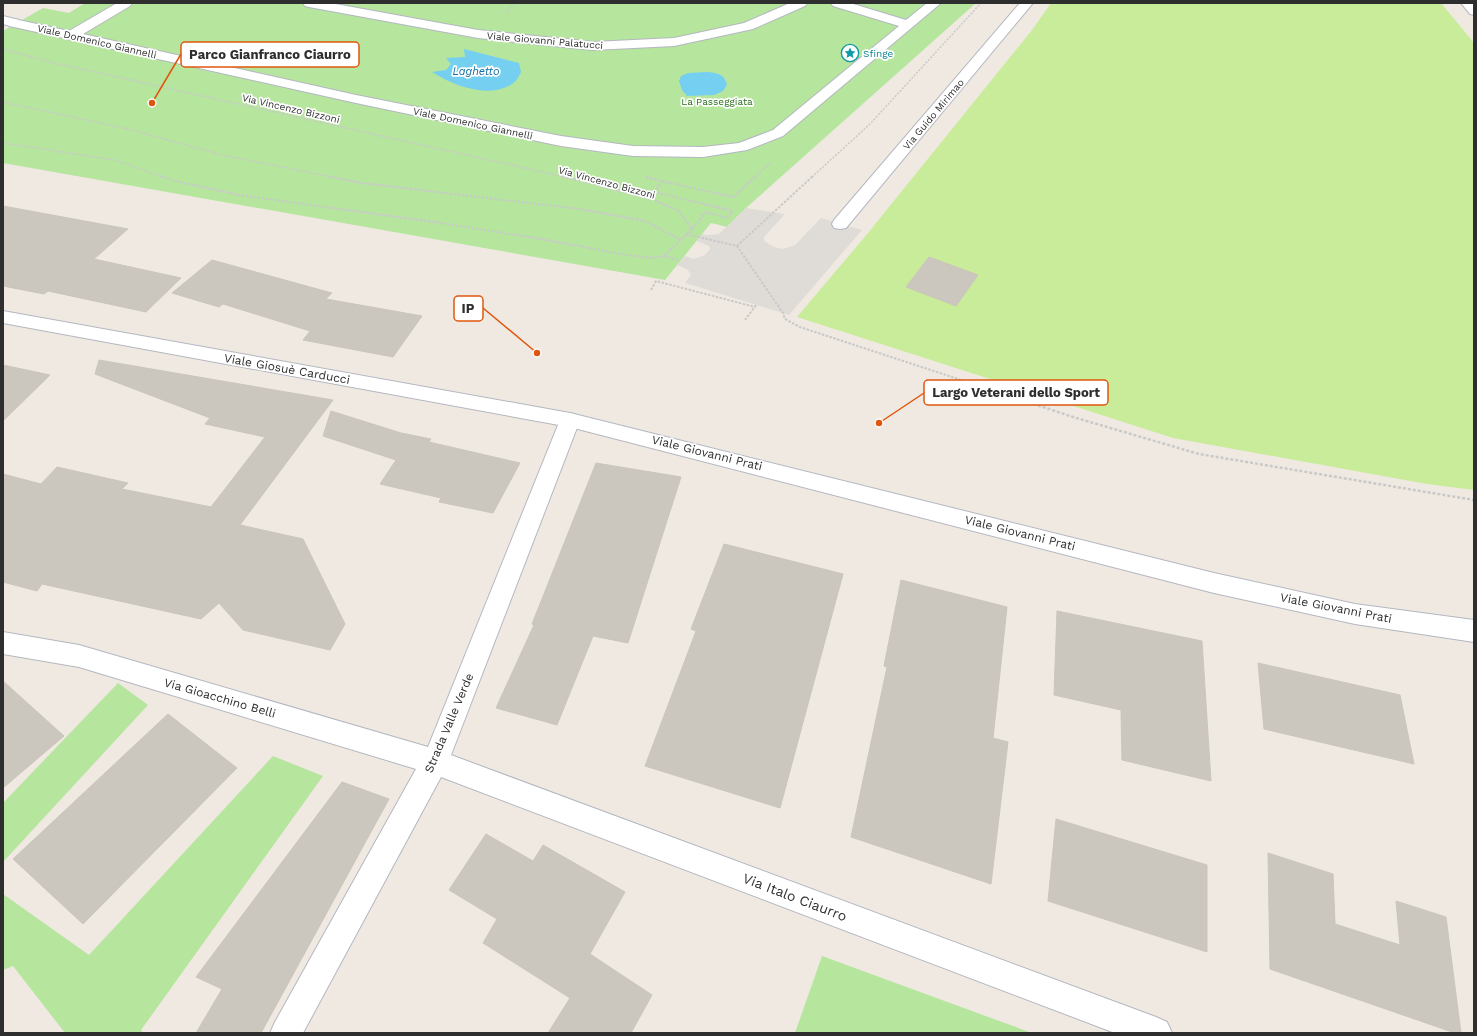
<svg xmlns="http://www.w3.org/2000/svg" width="1477" height="1036" font-family="'Work Sans',sans-serif">
  <rect width="100%" height="100%" fill="#efe9e1"/>
  <g fill="#b6e59e">
    <polygon points="85,3 976,3 746,208 727,227 711,223 665,280 3,163 3,31 43,8 69,13"/>
    <polygon points="118,683 148,705 3,862 3,803"/>
    <polygon points="273,756 323,776 141,1030 143,1033 65,1033 13,966 3,970 3,894 89,955"/>
    <polygon points="822,956 1032,1033 795,1033"/>
  </g>
  <polygon fill="#c9ec9a" points="1051,3 1441,3 1474,43 1474,490 1427,484 1173,438 797,317 868,233 1032,30"/>
  <polygon fill="#dfdcd8" points="746,208 785,214 764,237 764,241 774,247 783,249 795,245 821,218 862,230 789,315 685,283 691,275 688,270 677,265 685,256 694,259 705,255 710,249 709,246 697,241 702,234 709,235 719,234"/>
  <g fill="#75cff0">
    <path d="M464,49l55,14 2,9c-2,4 -5,10 -9,12 -24,15 -58,2 -80,-12l14,-2 5,-6 -5,-6 19,-1z"/>
    <path d="M708,72c10,1 16,2 19,13l-4,6 -9,4 -27,1 -5,-6 -3,-9 2,-5 7,-3z"/>
  </g>
  <g fill="#cbc7bf" stroke="#cbc5ba">
    <polygon points="3,206 128,229 94,259 181,278 146,312 48,291 44,294 3,286"/>
    <polygon points="929,257 978,275 956,306 906,287"/>
    <polygon points="212,260 332,293 326,299 422,316 393,357 303,340 310,331 223,304 219,307 172,293"/>
    <polygon points="99,360 333,400 240,525 303,539 345,624 330,650 243,630 219,603 201,619 42,584 37,591 3,582 3,474 41,484 57,467 128,483 122,489 211,507 265,437 205,424 210,418 95,374"/>
    <polygon points="3,365 50,375 3,421"/>
    <polygon points="331,411 401,433 431,439 429,442 520,463 493,513 439,502 441,498 380,484 396,460 323,436"/>
    <polygon points="596,463 681,477 628,643 593,636 557,725 496,708 534,625 532,624"/>
    <polygon points="724,544 843,574 780,808 645,766 696,631 691,629"/>
    <polygon points="901,580 1007,607 993,738 1008,742 991,884 851,837 887,667 884,666"/>
    <polygon points="1057,611 1202,641 1211,781 1122,760 1121,710 1054,695"/>
    <polygon points="1258,663 1400,695 1414,764 1264,729"/>
    <polygon points="3,681 64,736 3,788"/>
    <polygon points="168,714 237,768 83,924 13,859"/>
    <polygon points="342,782 389,799 261,1033 196,1033 222,989 196,977"/>
    <polygon points="1056,819 1207,865 1207,952 1048,901"/>
    <polygon points="486,834 533,861 543,845 625,892 590,954 652,995 631,1033 548,1033 570,998 483,943 497,919 449,890"/>
    <polygon points="1268,853 1333,874 1335,924 1400,945 1396,901 1446,917 1461,1033 1455,1033 1270,969"/>
  </g>
  <g fill="none" stroke-linecap="round" stroke-linejoin="round">
    <defs>
      <g id="pedestrian">
        <polygon points="117,3 132,3 130,6 83,34 356,95 561,136 633,146 703,147 739,143 773,130 899,26 833,6 831,3 850,3 906,20 927,3 941,3 783,136 747,150 703,157 633,156 561,146 356,103 14,27 9,26 8,23 9,20 14,19 69,31"/>
        <polygon points="303,3 330,3 478,30 593,42 674,38 744,23 790,3 807,3 805,6 753,29 674,46 593,50 478,38 309,7 305,6"/>
        <polygon points="1020,3 1033,3 846,228 840,229 834,228 832,224 834,220"/>
      </g>
      <g id="minor">
        <polygon points="3,16 19,20 20,23 19,26 14,27 3,24"/>
        <polygon points="570,413 577,415 580,420 451,755 1156,1017 1167,1022 1172,1033 1115,1033 441,777 303,1033 270,1033 275,1022 416,769 79,667 3,654 3,632 79,645 428,747 560,420 563,415"/>
      </g>
      <g id="tertiary">
        <polygon points="1461,3 1474,3 1474,15 1470,14"/>
        <polygon points="3,311 570,413 1214,573 1355,604 1474,620 1474,642 1355,624 1214,593 570,427 3,323"/>
      </g>
    </defs>
    <use href="#pedestrian" stroke="#b4b7c1" stroke-width="2"/>
    <use href="#minor" stroke="#b4b7c1" stroke-width="2"/>
    <use href="#tertiary" stroke="#b4b7c1" stroke-width="2"/>
    <g stroke="#c9c9c9" stroke-width="1.5" stroke-dasharray="2 1.5" stroke-linecap="butt">
      <polyline points="506,13 515,3"/>
      <polyline points="3,49 46,61 565,177"/>
      <polyline points="3,102 128,129 222,155 332,177"/>
      <polyline points="3,143 115,160 163,177"/>
      <polyline points="755,177 770,163"/>
      <polyline points="812,177 870,124 981,3"/>
    </g>
    <g stroke="#c9c9c9" stroke-width="2" stroke-dasharray="2.5 1.5" stroke-linecap="butt">
      <polyline points="160,176 171,180 239,195 434,222 541,239 627,255 653,258 664,256 692,229 679,211 651,199 561,176"/>
      <polyline points="327,176 361,183 580,209 645,221 681,240"/>
      <polyline points="646,177 662,181 654,192 733,211"/>
      <polyline points="662,181 733,197 756,176"/>
      <polyline points="692,229 706,212 726,218 733,211"/>
      <polyline points="686,234 737,246 783,313 785,319 800,327 1022,400"/>
      <polyline points="737,246 813,176"/>
      <polyline points="664,256 680,261"/>
      <polyline points="651,290 656,281 755,307"/>
      <polyline points="745,320 756,305"/>
    </g>
    <polyline stroke="#c9c9c9" stroke-width="2.5" stroke-dasharray="3 2" stroke-linecap="butt" points="1019,399 1073,417 1199,454 1474,500"/>
    <use href="#pedestrian" fill="#fff" fill-rule="evenodd"/>
    <use href="#minor" fill="#fff" fill-rule="evenodd"/>
    <use href="#tertiary" fill="#fff" fill-rule="evenodd"/>
  </g>
  <defs>
    <symbol id="sight-ring" viewBox="-11 -11 22 22"><circle r="9.5" fill="#fff" stroke="#0f9aa8" stroke-width="1.5"/><path d="M0-6L1.8-2.2L6-1.7L2.9 1.2L3.7 5.4L0 3.3L-3.7 5.4L-2.9 1.2L-6-1.7L-1.8-2.2Z" fill="#0f9aa8"/></symbol>
  </defs>
  <g fill-rule="evenodd">
    <use href="#sight-ring" x="840" y="43" width="20" height="20"/>
  </g>
  <g text-anchor="middle" stroke-width="3.5" stroke-linejoin="round" paint-order="stroke">
    <g font-size="10" fill="#2e2e2e" stroke="#fff">
      <text transform="translate(545 40) rotate(5)" y="4">Viale Giovanni Palatucci</text>
      <text transform="translate(97 41) rotate(13)" y="4">Viale Domenico Giannelli</text>
      <text transform="translate(291 108) rotate(13)" y="4">Via Vincenzo Bizzoni</text>
      <text transform="translate(933 114) rotate(-50)" y="4">Via Guido Mirimao</text>
      <text transform="translate(473 123) rotate(12)" y="4">Viale Domenico Giannelli</text>
      <text transform="translate(607 182) rotate(15)" y="4">Via Vincenzo Bizzoni</text>
    </g>
    <g font-size="10" fill="#0d838f" stroke="#fff" text-anchor="start">
      <text x="863" y="57">Sfinge</text>
    </g>
    <g font-size="10" fill="#2c6e1b" stroke="#fff">
      <text x="717" y="105">La Passeggiata</text>
    </g>
    <g font-size="11" font-style="italic" fill="#0d6fa3" stroke="#fff">
      <text x="476" y="75">Laghetto</text>
    </g>
    <g font-size="12" fill="#2e2e2e" stroke="#fff">
      <text transform="translate(287 369) rotate(10)" y="4">Viale Giosuè Carducci</text>
      <text transform="translate(707 453) rotate(14)" y="4">Viale Giovanni Prati</text>
      <text transform="translate(1020 533) rotate(14)" y="4">Viale Giovanni Prati</text>
      <text transform="translate(1336 608) rotate(11)" y="4">Viale Giovanni Prati</text>
      <text transform="translate(220 698) rotate(16)" y="4">Via Gioacchino Belli</text>
      <text transform="translate(449 723) rotate(-67)" y="4">Strada Valle Verde</text>
    </g>
    <g font-size="14" fill="#2e2e2e" stroke="#fff">
      <text transform="translate(795 897) rotate(21)" y="5">Via Italo Ciaurro</text>
    </g>
  </g>
  <path fill="none" stroke="#df570e" stroke-width="1.5" d="M152 103L181 54M537 353L483 308M879 423L924 393"/>
  <g fill="#df570e" stroke="#fff" stroke-width="1.5">
    <circle cx="152" cy="103" r="4"/>
    <circle cx="537" cy="353" r="4"/>
    <circle cx="879" cy="423" r="4"/>
  </g>
  <g fill="#fff" stroke="#df570e" stroke-width="1.5">
    <rect x="181" y="42" width="178" height="25" rx="4"/>
    <rect x="454" y="296" width="29" height="25" rx="4"/>
    <rect x="924" y="380" width="184" height="25" rx="4"/>
  </g>
  <g font-size="13" text-anchor="middle" font-weight="bold" fill="#2e2e2e">
    <text x="270" y="59">Parco Gianfranco Ciaurro</text>
    <text x="468" y="313">IP</text>
    <text x="1016" y="397">Largo Veterani dello Sport</text>
  </g>
  <rect width="1477" height="1036" fill="none" stroke="#2e2e2e" stroke-width="8"/>
</svg>
